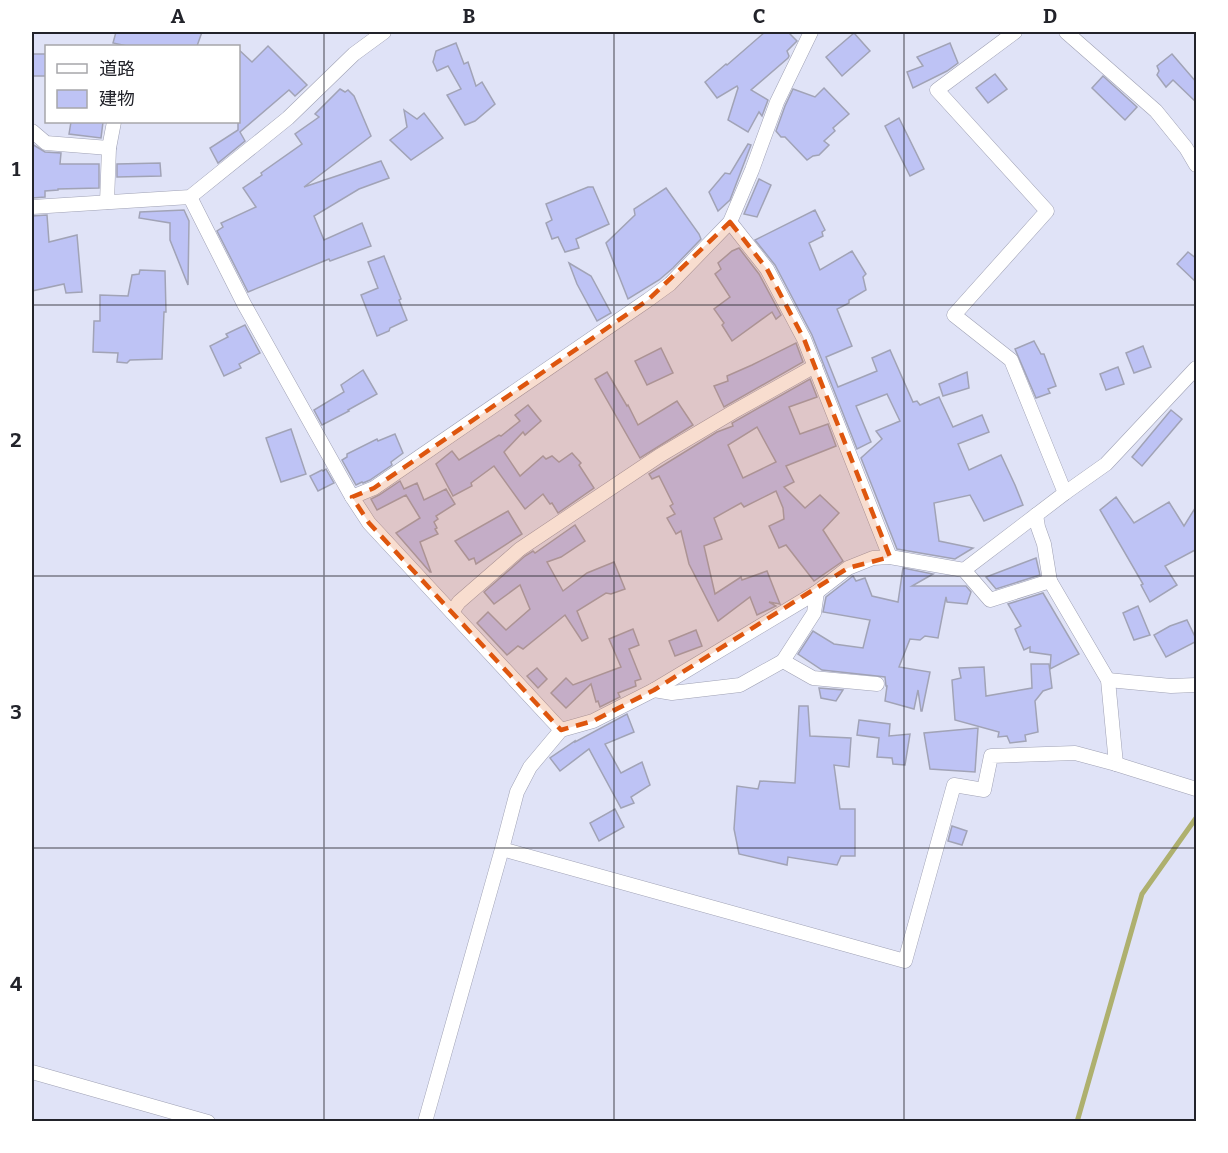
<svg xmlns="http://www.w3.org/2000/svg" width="1228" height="1153" font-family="Bitter,'Noto Sans JP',serif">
  <rect width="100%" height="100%" fill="#e0e3f7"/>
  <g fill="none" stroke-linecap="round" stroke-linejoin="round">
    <polyline stroke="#aeb06e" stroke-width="5" points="1077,1122 1142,894 1196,818"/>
  </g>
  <g fill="#bec3f5" stroke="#a1a3b6" stroke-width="1.5" fill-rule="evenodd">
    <polygon points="116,32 202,32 197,46 127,46 113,43"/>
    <polygon points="765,32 788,32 797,41 787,51 789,56 788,58 751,90 768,100 762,116 759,112 748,132 728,120 738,88 737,86 717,98 705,82 726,64 727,65"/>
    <polygon points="854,33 870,51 842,76 826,57"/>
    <polygon points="456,43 464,64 468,62 476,86 482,82 495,104 475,121 465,125 447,95 461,89 448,66 437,71 433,62 436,51"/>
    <polygon points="950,43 958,63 947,71 913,88 907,72 923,66 917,57"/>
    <polygon points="268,46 307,85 295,96 289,90 240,132 245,141 218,163 210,148 238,130 238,49 252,62"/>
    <rect x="32" y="54" width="14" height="22"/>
    <polygon points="1172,54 1197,83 1197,103 1173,80 1166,87 1157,75 1159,71 1157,66"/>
    <polygon points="995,74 1007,89 988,103 976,88"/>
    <polygon points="1103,76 1137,107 1125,120 1092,88"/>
    <polygon points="824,88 849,114 833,128 835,131 824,141 829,145 819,155 813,156 807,160 785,137 781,137 776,131 785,106 793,89 815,97"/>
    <polygon points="340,89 345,92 348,90 354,96 371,136 304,187 381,161 389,178 359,189 314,216 324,240 362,223 371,246 330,261 329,259 248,292 217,231 223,227 221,223 256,207 243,188 262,175 261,173 302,144 295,134 319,117 315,114"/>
    <polygon points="404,110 417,119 424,113 443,138 411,160 390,140 407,127"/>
    <polygon points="899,118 924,169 910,176 885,126"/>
    <polygon points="71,122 103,122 101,138 69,134"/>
    <polygon points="32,144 45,152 61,153 60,164 99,164 99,188 58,189 58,190 45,191 45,197 32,198"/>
    <polygon points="748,144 751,145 730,200 718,211 709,192 725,173 730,174"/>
    <polygon points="160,163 161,176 117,177 117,164"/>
    <polygon points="759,179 771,185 757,217 744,214"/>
    <polygon points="588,187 593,187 609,224 576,239 579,248 565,252 558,237 552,239 546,223 552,220 546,204"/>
    <polygon points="666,188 699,234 701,239 673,268 659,280 628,299 606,243 635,215 634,209"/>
    <polygon points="184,210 189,221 188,285 170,240 170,223 139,218 140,212"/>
    <polygon points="815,210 825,230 822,232 823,236 809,243 820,270 852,251 866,274 863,277 866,290 849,300 849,303 837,309 852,346 826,357 838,387 877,371 872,358 890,350 913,402 917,401 920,405 939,397 953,427 982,415 989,432 958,444 969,470 1001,455 1015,485 1023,505 984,521 970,495 934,503 939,541 973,548 955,559 897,549 861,458 882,439 876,431 900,421 887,394 856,406 871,442 857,449 812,335 775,265 755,240"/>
    <polygon points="47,215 49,242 77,235 82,292 66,293 64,284 32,291 32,216"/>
    <polygon points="739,248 759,274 781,315 776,319 772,312 732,341 722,325 724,323 714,309 730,297 715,274 721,269 718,263 732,251"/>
    <polygon points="1188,252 1197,259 1197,283 1177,264"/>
    <polygon points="384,256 401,299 399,300 407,320 390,328 389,331 377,336 361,295 378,288 368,262"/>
    <polygon points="569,263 591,276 611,313 597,321 577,284"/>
    <polygon points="140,270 165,271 166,312 164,312 162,359 130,360 127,363 117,362 118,353 93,352 94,321 100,321 100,295 128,296 132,275 139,274"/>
    <polygon points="245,325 260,353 239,364 241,368 224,376 210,346 228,337 226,334"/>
    <polygon points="1034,341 1041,354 1044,354 1056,386 1048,389 1050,393 1036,398 1015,349"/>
    <polygon points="796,343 803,362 724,407 714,386 728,381 727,376 752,365"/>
    <polygon points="1143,346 1151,367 1134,373 1126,353"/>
    <polygon points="661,348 673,373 647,385 635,361"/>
    <polygon points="1118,367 1124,384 1106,390 1100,374"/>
    <polygon points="363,370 377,394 348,410 349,411 322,425 314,410 344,392 341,385"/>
    <polygon points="607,372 627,406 628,405 638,425 677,401 693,425 640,458 595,379"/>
    <polygon points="967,372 969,388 943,396 939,384"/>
    <path d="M810,379l7,18 -28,10 11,27 28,-10 8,22 -50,20 8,16 -10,5 21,21 15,-13 19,18 -16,17 20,31 -29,20 -28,-36 -7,3 -10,-22 15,-7 -1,-11 -7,-17 -32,16 -3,-4 -27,15 8,21 -18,7 11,48 26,-17 1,3 25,-9 13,33 -11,-2 7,4 -19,9 -7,-18 -32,24 -29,-57 -8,-33 -5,3 -9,-16 8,-4 -5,-8 3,-2 -14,-28 -7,3 -3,-5 68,-42 16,-6 -1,-3zM757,427l19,35 -33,16 -15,-33z"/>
    <polygon points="528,405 541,421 525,435 523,432 504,452 520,476 543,456 546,459 552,456 559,462 572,453 581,463 579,465 594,488 558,513 552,503 550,504 543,494 525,509 494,466 471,483 472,486 453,496 436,464 452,451 459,460 499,435 501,436 520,421 515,415"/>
    <polygon points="1171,410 1182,419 1142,466 1132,457"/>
    <polygon points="291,429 306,474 281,482 266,438"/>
    <polygon points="395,434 403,453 391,462 392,465 370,480 363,483 362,482 356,485 342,460 347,457 347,454 377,439 378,441"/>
    <polygon points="326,469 334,483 318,491 310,476 322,470 323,471"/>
    <polygon points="400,481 404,489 417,483 424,500 446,489 455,504 436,516 438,519 434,522 437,528 435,529 438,534 420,542 431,572 430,572 396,533 420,518 406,495 377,510 371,499 379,495"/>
    <polygon points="1116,497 1134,523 1169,502 1184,526 1197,505 1197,549 1165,566 1177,585 1150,602 1141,585 1143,584 1100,510"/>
    <polygon points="508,511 522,534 476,564 474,558 469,560 455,541"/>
    <polygon points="575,525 585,541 561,557 547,562 563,591 587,573 614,562 625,589 611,594 606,593 577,611 588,638 582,641 565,615 523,649 518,646 507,655 477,623 488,612 506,630 530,609 520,585 494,604 484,592 525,556 533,551 535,553"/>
    <polygon points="1036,558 1040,575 996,589 986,577"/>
    <polygon points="903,568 933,574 912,586 966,586 971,592 967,604 947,602 946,597 938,638 925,636 920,640 910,639 899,667 930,672 922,711 921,711 918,690 914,709 885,701 887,686 886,686 885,677 822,670 798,654 813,631 834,644 863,648 870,620 823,612 826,597 853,576 856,581 865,578 872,596 898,602"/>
    <polygon points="1043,593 1079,654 1050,669 1051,655 1030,652 1030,647 1024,650 1015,629 1021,626 1008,604"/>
    <polygon points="1138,606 1150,635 1134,640 1123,613"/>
    <polygon points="1187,620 1197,641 1166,657 1154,635 1170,626"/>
    <polygon points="633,629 639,645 629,649 641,679 635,681 636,686 618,693 620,697 600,707 598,701 596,702 591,684 566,708 551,693 566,678 573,685 621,667 609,639"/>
    <polygon points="696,630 702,646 675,656 669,641"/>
    <polygon points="1031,664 1049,664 1052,688 1043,691 1035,701 1038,732 1025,735 1026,741 1010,743 1007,736 998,737 999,732 955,720 952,680 961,678 959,668 984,667 986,696 1032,688"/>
    <polygon points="537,668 547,679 538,688 527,676"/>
    <polygon points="819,688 843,690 836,701 821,698"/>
    <polygon points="799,706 808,706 810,736 851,738 849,767 834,765 840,809 855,809 855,856 841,856 837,865 788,857 787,865 739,854 734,829 737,786 758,789 760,781 795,783"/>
    <polygon points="627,714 634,732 605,744 621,773 642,762 650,785 631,797 634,803 621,808 589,749 560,771 550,758 575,741 575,742"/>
    <polygon points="859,720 890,724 889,736 910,734 905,765 893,764 892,758 877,757 879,738 857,735"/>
    <polygon points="978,728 975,772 930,769 924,733"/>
    <polygon points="615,809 624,827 599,841 590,823"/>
    <polygon points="952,826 967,831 962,845 948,841"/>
  </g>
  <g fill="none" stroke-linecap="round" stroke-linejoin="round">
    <defs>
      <g id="street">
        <polyline points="1015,32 937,90 1047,211 954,315 1011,360 1065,493"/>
        <polyline points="1066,32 1156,111 1186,148 1196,165"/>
        <polyline points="32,131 46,143 109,148 107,202"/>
        <polyline points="109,148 114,122"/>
        <polyline points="190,197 244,304 352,497 369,523 561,730"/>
        <polyline points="32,207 190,197 288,118 354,54 384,32"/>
        <polyline points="730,222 767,269 804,339 890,557"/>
        <polyline points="352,497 374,488 648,300 670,284 730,222 752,170 777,102 811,32"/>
        <polyline points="1036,515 1038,527 1044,544 1050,581"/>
        <polyline points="964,570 1065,493 1106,464 1196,368"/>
        <polyline points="452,612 459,602 520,549 659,456 733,412 815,366"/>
        <polyline points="783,661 813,678 877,684"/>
        <polyline points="1108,680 1171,686 1196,685"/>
        <polyline points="654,690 672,693 740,685 783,661 814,613 817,592"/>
        <polyline points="1116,764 1196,789"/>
        <polyline points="32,1072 208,1122"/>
        <polyline points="425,1122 502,849 517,792 530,767 561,730 593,721 654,690 817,592 848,568 873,558 890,557 964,570 990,600 1050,581 1108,680 1116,764 1075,753 991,756 984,790 954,785 905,961 502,849"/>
      </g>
    </defs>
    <use href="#street" stroke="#9fa1b4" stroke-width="15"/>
    <use href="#street" stroke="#fff" stroke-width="14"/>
  </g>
  <path fill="#de560e" fill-opacity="0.2" stroke="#de560e" stroke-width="4.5" stroke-dasharray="12 8" stroke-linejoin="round" d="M730,222l37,47 37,70 86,218 -42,11 -194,122 -61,31 -32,9 -192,-207 -17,-26 22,-9 274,-188z"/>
  <path fill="none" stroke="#22232a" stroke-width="1.5" stroke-opacity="0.55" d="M324,32v1090M614,32v1090M904,32v1090M32,305h1164M32,576h1164M32,848h1164"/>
  <rect width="1228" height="1153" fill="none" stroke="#ffffff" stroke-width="66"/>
  <rect x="45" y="45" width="195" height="78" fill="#ffffff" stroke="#a7a7aa" stroke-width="1.5"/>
  <rect x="57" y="64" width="30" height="9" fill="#ffffff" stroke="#a7a7aa" stroke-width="1.5"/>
  <text x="99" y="75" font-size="18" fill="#22232a">道路</text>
  <rect x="57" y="90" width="30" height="18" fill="#bec3f5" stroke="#a7a7aa" stroke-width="1.5"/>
  <text x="99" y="105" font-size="18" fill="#22232a">建物</text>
  <rect x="33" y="33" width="1162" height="1087" fill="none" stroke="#22232a" stroke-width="2"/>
  <g font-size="20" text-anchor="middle" font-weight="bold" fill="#22232a">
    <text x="178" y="23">A</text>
    <text x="469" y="23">B</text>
    <text x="759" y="23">C</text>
    <text x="1050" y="23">D</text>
    <text x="16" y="176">1</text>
    <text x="16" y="447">2</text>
    <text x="16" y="719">3</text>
    <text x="16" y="991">4</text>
  </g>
</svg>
